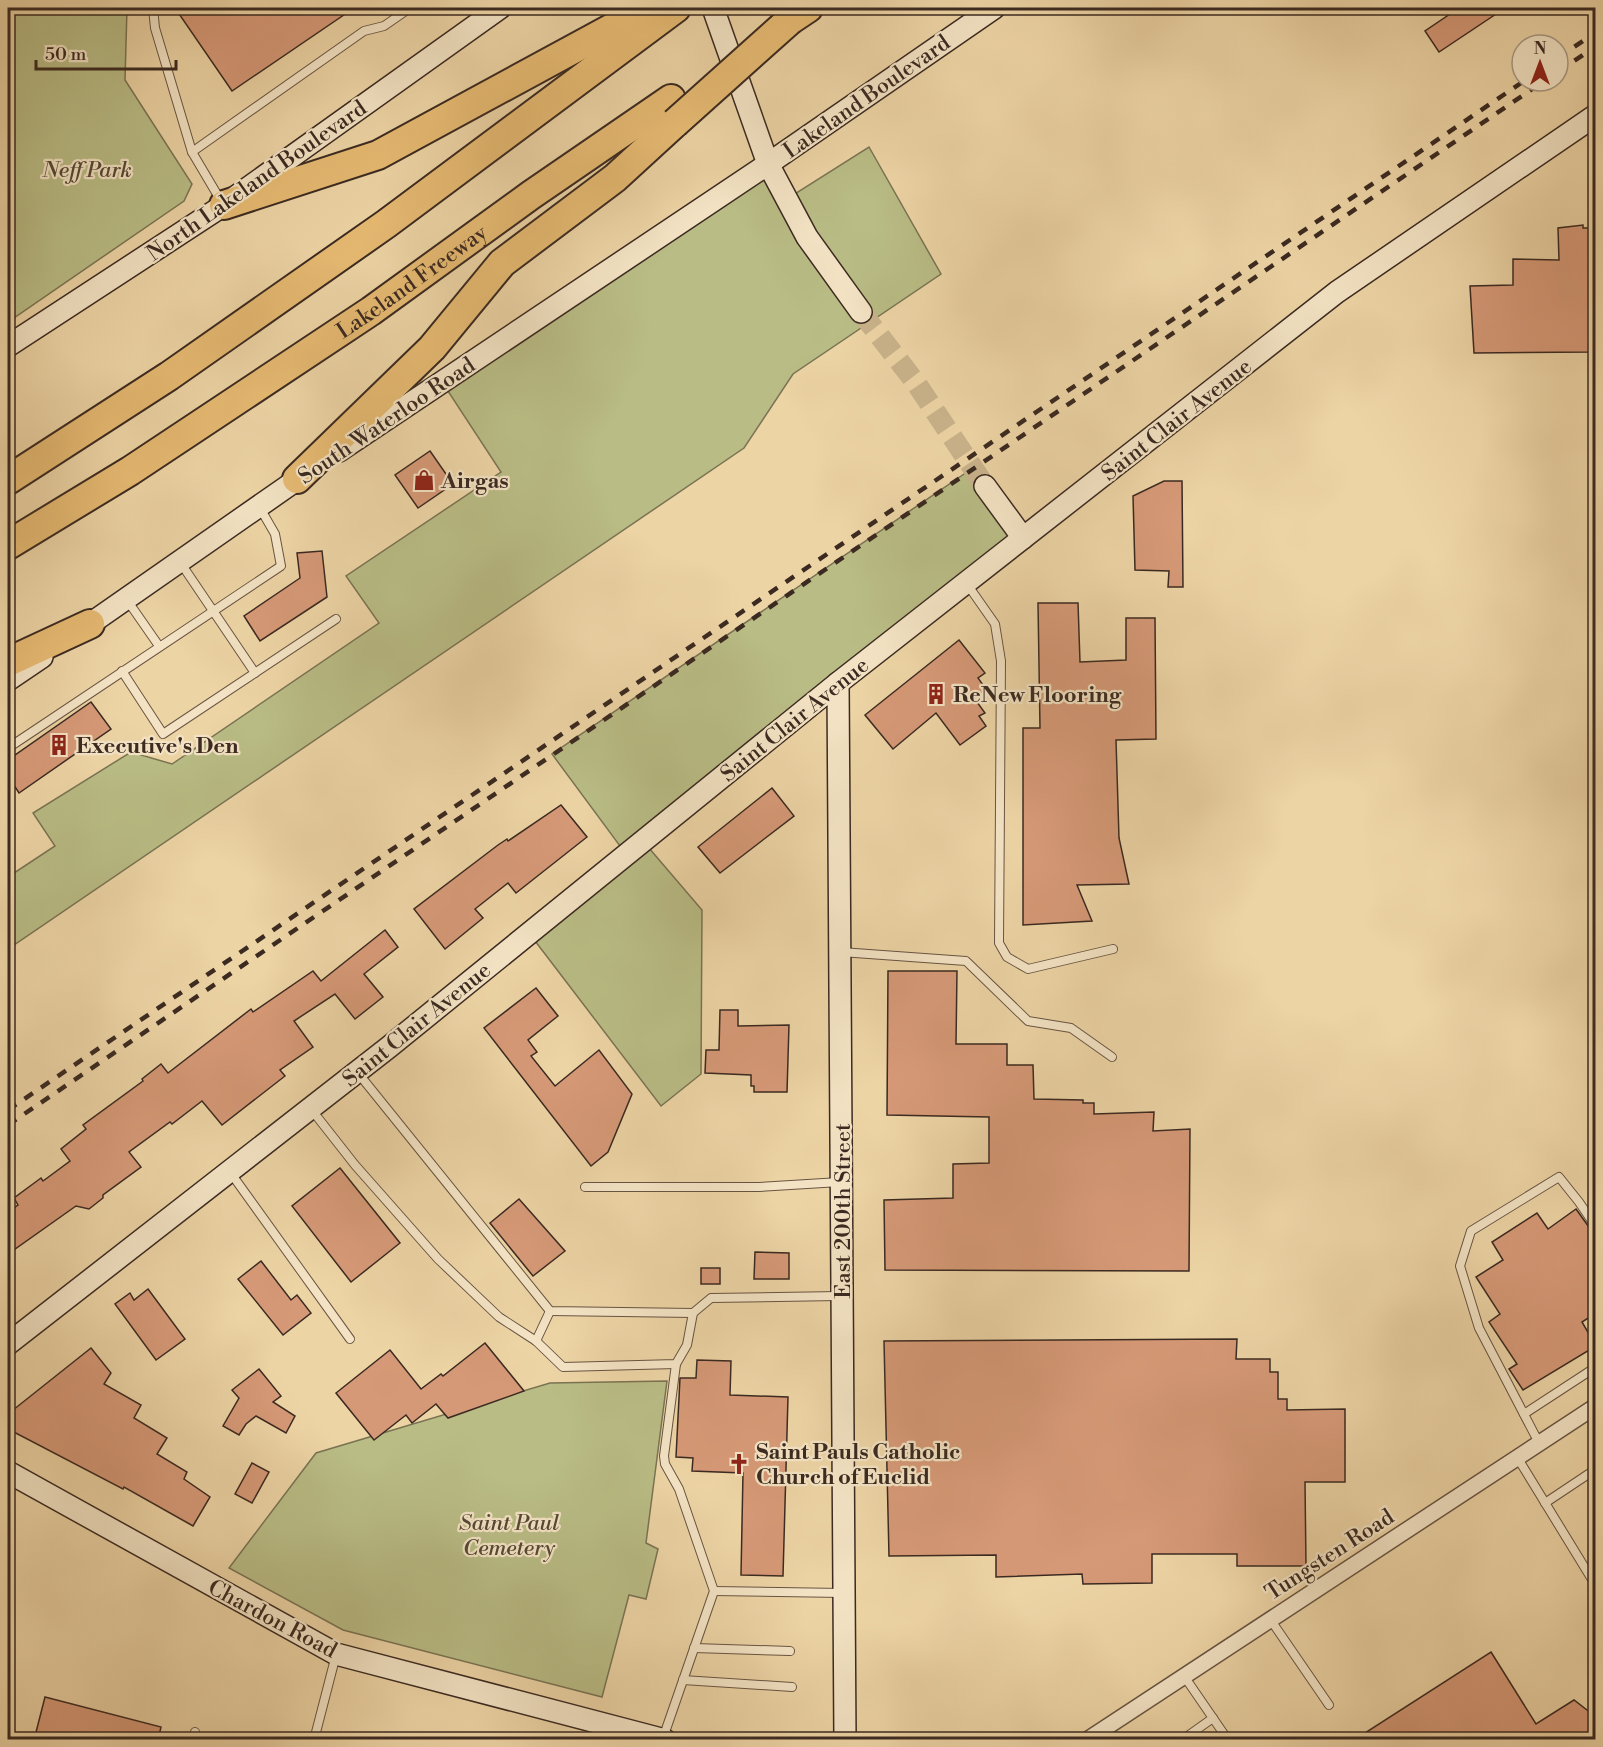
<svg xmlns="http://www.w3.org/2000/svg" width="1603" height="1747" font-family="'Libre Bodoni',serif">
  <rect width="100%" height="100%" fill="#edd4a5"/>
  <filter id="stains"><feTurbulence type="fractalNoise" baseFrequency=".00333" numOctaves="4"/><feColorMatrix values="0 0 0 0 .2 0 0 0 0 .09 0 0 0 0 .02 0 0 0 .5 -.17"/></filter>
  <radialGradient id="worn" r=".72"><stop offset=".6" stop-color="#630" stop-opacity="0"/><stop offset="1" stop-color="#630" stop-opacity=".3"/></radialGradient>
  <g fill="#b9bc85" stroke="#7a7353" stroke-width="1.5">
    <polygon points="8,8 127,8 125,80 192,184 184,201 8,322"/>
    <polygon points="869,147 941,274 793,374 744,448 8,949 8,877 55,846 33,813 131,752 172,764 379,623 346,576 501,472 442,382 768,164 787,199"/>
    <polygon points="973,468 1023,538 643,841 702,910 701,1074 661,1106 529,933 626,854 552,754"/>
    <polygon points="667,1381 646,1543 658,1549 646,1599 629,1595 602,1697 343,1630 229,1568 316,1453 550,1383"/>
  </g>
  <g fill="#d69977" stroke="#3b2a21" stroke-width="1.5">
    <polygon points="175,8 354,8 232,91"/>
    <polygon points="1459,8 1505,8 1439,52 1425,31"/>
    <polygon points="1583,225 1583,228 1592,228 1593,271 1591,271 1592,352 1474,353 1470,286 1513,285 1513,259 1559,260 1558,228"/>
    <polygon points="430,451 453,484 418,508 395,475"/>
    <polygon points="1164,481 1182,481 1183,587 1168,587 1169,571 1135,570 1133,496"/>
    <polygon points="322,551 327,597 260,641 244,616 300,578 297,553"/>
    <polygon points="1038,603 1078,603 1080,662 1126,660 1126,618 1155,618 1156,739 1116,740 1119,838 1129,884 1077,885 1092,921 1023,925 1023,728 1040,728"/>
    <polygon points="959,640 985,673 978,678 986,689 974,698 985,713 979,716 986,726 960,745 936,713 893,749 865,715"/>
    <polygon points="91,702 111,729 19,793 8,776 8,760"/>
    <polygon points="772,788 794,816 720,873 698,847"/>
    <polygon points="561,805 587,837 516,893 508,883 475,909 483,918 445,949 414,909 498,845 507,839 508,841"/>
    <polygon points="385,930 398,947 364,974 383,997 355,1019 335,994 294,1021 313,1047 280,1070 285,1076 222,1125 202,1101 172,1124 170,1122 129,1152 141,1167 103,1195 103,1198 89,1209 76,1206 8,1254 8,1212 18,1205 14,1198 41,1178 43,1181 70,1161 61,1149 86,1129 83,1125 143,1081 142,1079 161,1064 168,1073 251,1009 253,1012 313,971 321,981"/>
    <polygon points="888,971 957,971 956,1044 1007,1044 1007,1065 1033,1065 1034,1099 1083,1100 1083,1103 1094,1103 1094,1114 1154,1112 1153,1131 1190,1129 1189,1271 885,1270 884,1200 953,1198 953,1164 989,1163 989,1117 887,1115"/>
    <polygon points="536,988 558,1016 528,1040 537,1052 531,1056 555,1086 599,1050 632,1094 608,1152 591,1166 484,1028"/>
    <polygon points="720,1010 738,1010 738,1026 789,1025 787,1092 754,1092 754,1086 751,1086 751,1075 705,1073 706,1050 719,1050"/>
    <polygon points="340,1168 400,1243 351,1282 292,1206"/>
    <polygon points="519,1199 565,1251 533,1276 490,1223"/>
    <polygon points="1576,1209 1591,1230 1596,1233 1596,1313 1582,1322 1596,1346 1523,1390 1509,1369 1517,1364 1489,1322 1500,1314 1476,1277 1503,1260 1492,1242 1537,1213 1548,1229"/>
    <polygon points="755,1252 789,1253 789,1279 754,1279"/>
    <polygon points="261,1261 291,1300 297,1295 311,1313 283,1335 238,1279"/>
    <rect x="701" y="1268" width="19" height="16"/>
    <polygon points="148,1289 185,1339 156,1360 115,1304 130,1293 134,1300"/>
    <polygon points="1237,1339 1236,1359 1270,1359 1270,1372 1278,1372 1278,1399 1287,1399 1287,1410 1345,1409 1345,1482 1305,1482 1306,1566 1237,1566 1237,1554 1152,1554 1152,1583 1083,1584 1082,1574 996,1577 996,1555 889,1556 884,1341"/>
    <polygon points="485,1343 524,1391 448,1418 436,1404 412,1423 406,1415 374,1440 336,1393 390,1350 421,1389 441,1374 443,1376"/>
    <polygon points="91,1348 111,1373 104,1384 141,1405 134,1418 167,1438 157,1454 187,1472 184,1479 210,1497 193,1526 124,1487 123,1489 8,1429 8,1414"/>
    <polygon points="697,1360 731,1361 730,1395 788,1397 783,1576 741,1575 743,1473 692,1471 693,1458 676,1457 680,1378 696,1378"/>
    <polygon points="259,1369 281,1396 273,1402 295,1416 286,1433 256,1416 246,1424 239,1435 223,1426 239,1398 232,1390"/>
    <polygon points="252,1463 269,1472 252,1503 235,1494"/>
    <polygon points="1491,1652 1536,1724 1574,1700 1596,1717 1596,1740 1354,1740"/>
    <polygon points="45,1697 161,1727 158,1740 34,1740"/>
  </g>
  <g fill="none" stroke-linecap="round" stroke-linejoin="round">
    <polyline stroke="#c9b28b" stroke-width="21" stroke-dasharray="21 10" stroke-linecap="butt" points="861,312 916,383 985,486"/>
    <defs>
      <g id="lane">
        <polyline points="153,8 155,28 192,152 221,201"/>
        <polyline points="192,152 364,31 384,26 410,8"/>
        <polyline points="180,562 255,673"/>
        <polyline points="967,584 995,624 1001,661 999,943 1007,957 1028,969 1113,949"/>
        <polyline points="127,600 159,646"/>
        <polyline points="122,671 163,734 336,619"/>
        <polyline points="8,748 281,566 275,534 260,508"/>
        <polyline points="841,952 966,961 1028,1021 1071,1028 1112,1057"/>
        <polyline points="358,1073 550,1311 693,1313"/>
        <polyline points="311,1109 355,1165 438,1259 499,1317 536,1341 563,1367 676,1364 687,1345 693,1313 711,1298 839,1296"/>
        <polyline points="230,1172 350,1339"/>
        <polyline points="585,1187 759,1187 840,1182"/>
        <polyline points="536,1341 550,1311"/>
        <polyline points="1524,1414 1596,1367"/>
        <polyline points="1539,1443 1479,1328 1460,1266 1471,1231 1559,1177 1579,1202 1596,1227"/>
        <polyline points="1517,1457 1596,1586"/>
        <polyline points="1545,1503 1596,1469"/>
        <polyline points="714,1591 843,1593"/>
        <polyline points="1270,1619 1329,1705"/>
        <polyline points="694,1648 790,1651"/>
        <polyline points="1184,1676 1228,1740"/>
        <polyline points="683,1680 792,1687"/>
        <polyline points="663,1738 714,1591 679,1489 665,1464 664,1456 676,1364"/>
        <polyline points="193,1740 195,1732"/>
        <polyline points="314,1740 336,1655"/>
        <polyline points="1182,1740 1213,1718"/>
      </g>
      <polyline id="street" points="1087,1740 1596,1406"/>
      <g id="secondary">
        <polyline points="713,8 768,164 807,237 861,312"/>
        <polyline points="8,346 224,205 500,8"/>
        <polyline points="339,451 768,164 994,8"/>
        <polyline points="985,486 1023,538"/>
        <polyline points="77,633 308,472"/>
        <polyline points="8,680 42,657"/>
        <polyline points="838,683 845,1740"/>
        <polyline points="8,1344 389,1047 838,683 1337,292 1596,115"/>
        <polyline points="8,1472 336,1654 665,1740"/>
      </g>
      <g id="highway">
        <polyline points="790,20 808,8"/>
        <polyline points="224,205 378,155 649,8"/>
        <polyline points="297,479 432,348 502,263 615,178 675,123"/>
        <polyline points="8,480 169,376 386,224 676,8"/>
        <path id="s1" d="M8,545l122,-74 241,-160 160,-116 140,-96"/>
        <polyline points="8,662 90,624"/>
      </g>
    </defs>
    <use href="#lane" stroke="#685442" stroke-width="10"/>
    <use href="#street" stroke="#685442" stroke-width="18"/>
    <use href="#secondary" stroke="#3b2a21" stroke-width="24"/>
    <use href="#highway" stroke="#3b2a21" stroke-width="32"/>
    <use href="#lane" stroke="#f3e3c4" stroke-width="8"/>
    <use href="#street" stroke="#f3e3c4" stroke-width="15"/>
    <use href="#secondary" stroke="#f3e3c4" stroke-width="21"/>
    <use href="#highway" stroke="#e6ba72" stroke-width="28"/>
    <g stroke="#3b2a21" stroke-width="4.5" stroke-dasharray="10 10" stroke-linecap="butt">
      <polyline points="1558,58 1596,32"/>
      <polyline points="1558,72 1596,46"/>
      <polyline points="8,1110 1524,81"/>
      <polyline points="8,1125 1544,81"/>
    </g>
    <defs>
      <polyline id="highway-bridge" points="675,123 790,20"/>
    </defs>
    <use href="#highway-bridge" stroke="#3b2a21" stroke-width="32" stroke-linecap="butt"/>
    <use href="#highway-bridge" stroke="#e6ba72" stroke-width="28"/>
  </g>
  <defs>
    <symbol id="shop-bare" viewBox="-9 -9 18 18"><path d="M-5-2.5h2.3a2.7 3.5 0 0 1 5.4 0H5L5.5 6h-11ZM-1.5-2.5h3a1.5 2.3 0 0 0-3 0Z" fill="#8f2418" stroke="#f3e3c4" stroke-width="2.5" paint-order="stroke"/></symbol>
    <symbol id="building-bare" viewBox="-9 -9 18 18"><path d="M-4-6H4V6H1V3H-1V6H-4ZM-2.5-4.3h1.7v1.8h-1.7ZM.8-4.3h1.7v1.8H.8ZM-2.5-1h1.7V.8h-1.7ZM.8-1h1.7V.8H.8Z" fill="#8f2418" stroke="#f3e3c4" stroke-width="2.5" paint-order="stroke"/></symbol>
    <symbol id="church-bare" viewBox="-9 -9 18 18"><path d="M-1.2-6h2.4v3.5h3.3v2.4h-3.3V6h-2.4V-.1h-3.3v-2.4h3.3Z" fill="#8f2418" stroke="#f3e3c4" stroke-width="2.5" paint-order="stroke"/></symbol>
  </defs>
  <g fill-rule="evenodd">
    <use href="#shop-bare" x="409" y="465" width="30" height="30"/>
    <use href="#building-bare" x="921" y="679" width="30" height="30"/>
    <use href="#building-bare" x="44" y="730" width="30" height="30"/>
    <use href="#church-bare" x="724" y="1449" width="30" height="30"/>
  </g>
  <g text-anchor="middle" stroke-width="4.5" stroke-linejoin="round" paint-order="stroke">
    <g font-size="22" fill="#3b2a21" stroke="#f3e3c4">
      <text transform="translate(866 96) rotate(-35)" y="8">Lakeland Boulevard</text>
      <text transform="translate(256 180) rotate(-35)" y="8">North Lakeland Boulevard</text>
      <text dy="8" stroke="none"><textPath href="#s1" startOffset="482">Lakeland Freeway</textPath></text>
      <text transform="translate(1176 419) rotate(-38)" y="8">Saint Clair Avenue</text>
      <text transform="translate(386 420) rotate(-34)" y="8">South Waterloo Road</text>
      <text transform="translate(794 719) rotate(-39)" y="8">Saint Clair Avenue</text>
      <text transform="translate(416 1024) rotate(-39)" y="8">Saint Clair Avenue</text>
      <text transform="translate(842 1211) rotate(-90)" y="8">East 200th Street</text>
      <text transform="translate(1329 1554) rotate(-33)" y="8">Tungsten Road</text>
      <text transform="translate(273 1618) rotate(28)" y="8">Chardon Road</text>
    </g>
    <g font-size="22" font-style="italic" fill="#544735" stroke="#f3e3c4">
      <text x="87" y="177">Neff Park</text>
      <text x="509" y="1530">Saint Paul<tspan x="509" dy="25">Cemetery</tspan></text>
    </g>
    <g font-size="22" font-weight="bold" fill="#3b2a21" stroke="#f3e3c4" text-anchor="start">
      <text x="441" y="488">Airgas</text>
      <text x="953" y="702">ReNew Flooring</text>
      <text x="76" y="753">Executive's Den</text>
      <text x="756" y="1459">Saint Pauls Catholic<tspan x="756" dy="25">Church of Euclid</tspan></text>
    </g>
  </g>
  <rect width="1603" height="1747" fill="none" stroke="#edd4a5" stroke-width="30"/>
  <rect x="9" y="9" width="1585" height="1729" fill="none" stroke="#3b2a21" stroke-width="3"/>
  <rect x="15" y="15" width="1573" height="1717" fill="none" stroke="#3b2a21" stroke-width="1.5"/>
  <g transform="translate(1540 63)"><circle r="28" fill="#f3e3c4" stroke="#a99983" stroke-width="1.5"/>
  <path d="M0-4.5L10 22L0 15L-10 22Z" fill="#8f2418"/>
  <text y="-9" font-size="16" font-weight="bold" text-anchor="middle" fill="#3b2a21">N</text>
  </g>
  <path d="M36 60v9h140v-9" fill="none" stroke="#3b2a21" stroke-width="3"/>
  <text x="45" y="60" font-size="18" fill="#3b2a21" stroke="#f3e3c4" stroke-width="4.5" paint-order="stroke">50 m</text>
  <rect width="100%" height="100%" filter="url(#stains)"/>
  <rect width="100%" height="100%" fill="url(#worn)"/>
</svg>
